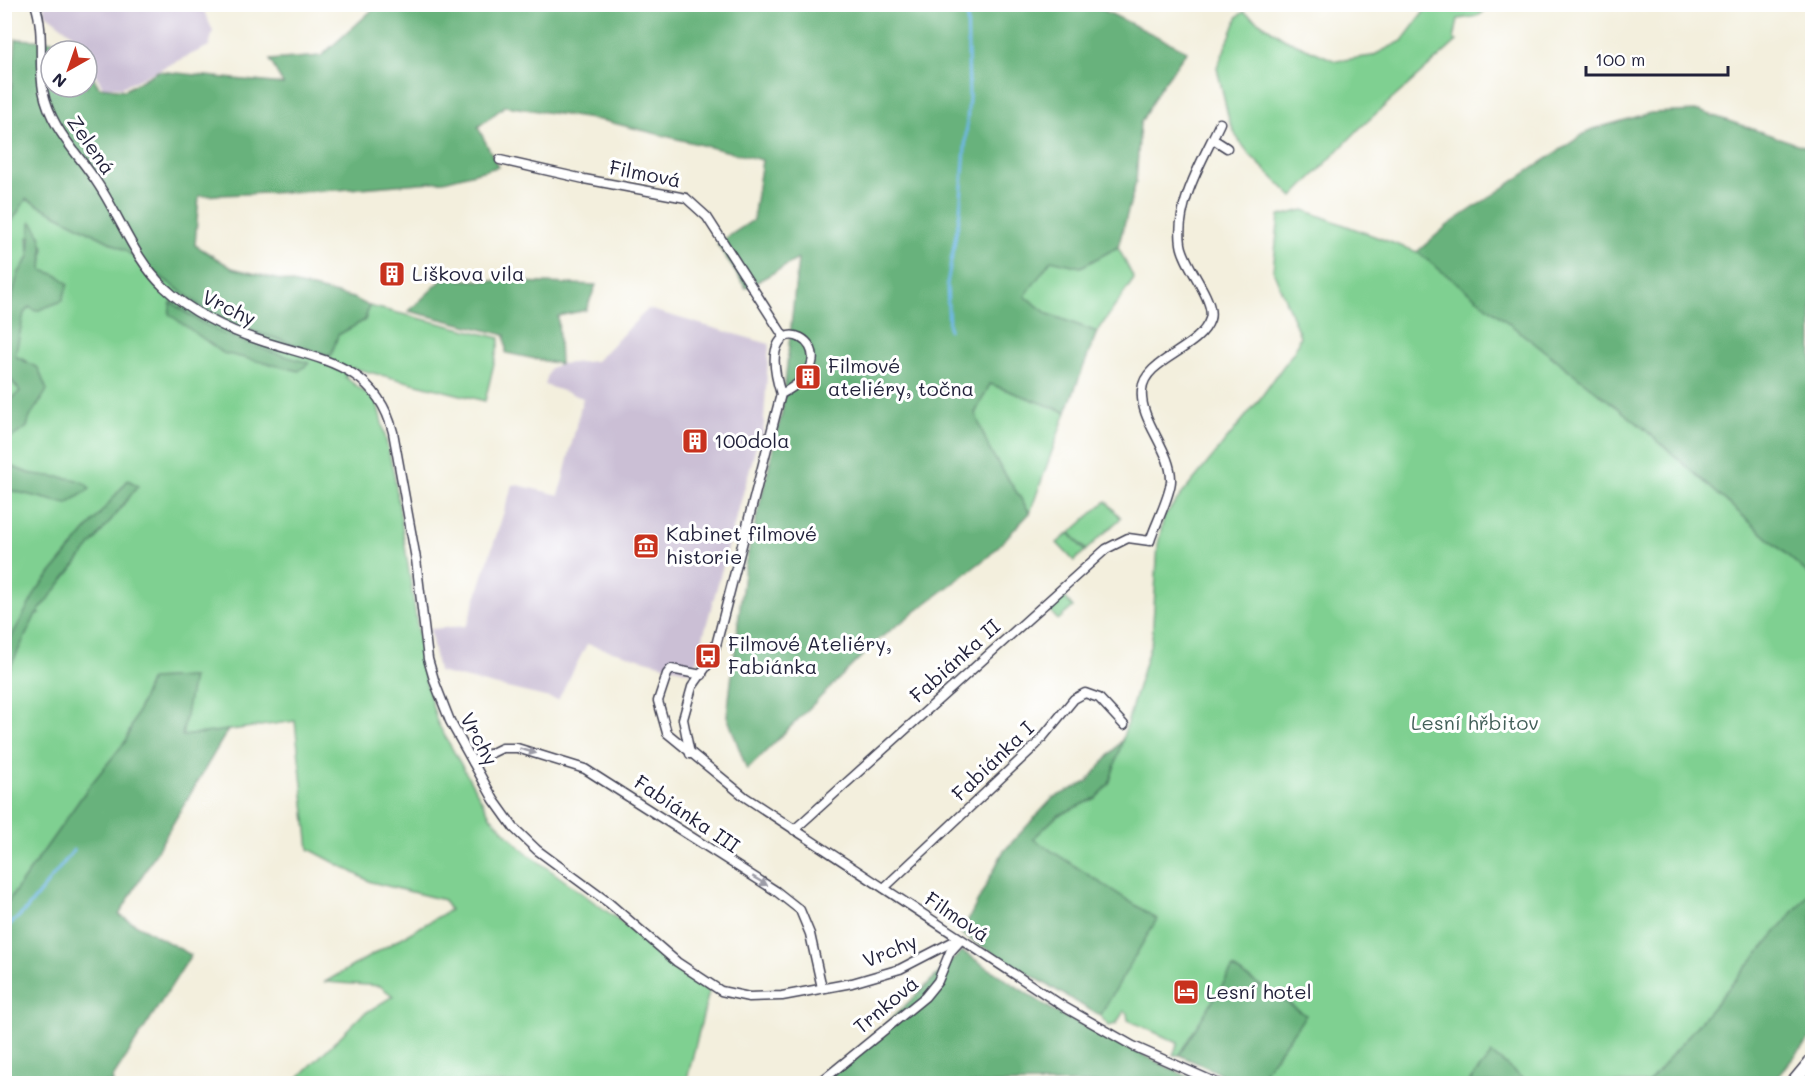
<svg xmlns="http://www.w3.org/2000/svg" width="1817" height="1088" font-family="Mali,sans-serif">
  <rect width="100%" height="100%" fill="#fff"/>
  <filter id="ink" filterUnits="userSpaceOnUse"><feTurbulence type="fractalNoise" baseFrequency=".0167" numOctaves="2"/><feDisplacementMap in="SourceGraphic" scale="12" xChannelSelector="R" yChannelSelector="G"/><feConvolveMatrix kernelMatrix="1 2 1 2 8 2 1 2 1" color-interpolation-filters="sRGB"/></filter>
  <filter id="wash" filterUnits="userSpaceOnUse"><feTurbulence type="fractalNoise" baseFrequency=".008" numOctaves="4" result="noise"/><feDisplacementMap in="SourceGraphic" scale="24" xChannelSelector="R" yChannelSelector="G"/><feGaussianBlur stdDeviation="1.35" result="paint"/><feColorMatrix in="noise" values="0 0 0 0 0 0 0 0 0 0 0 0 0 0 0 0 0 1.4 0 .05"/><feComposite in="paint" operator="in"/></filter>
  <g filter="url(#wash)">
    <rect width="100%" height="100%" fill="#f3efdd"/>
    <g fill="#cbbfd5">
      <polygon points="43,5 201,5 213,31 209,46 122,87 103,87 87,60 87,51 82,51 72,34 46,14"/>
      <polygon points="648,309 769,344 763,434 759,436 693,673 587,644 558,700 438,672 430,629 465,626 468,622 513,484 559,495 583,398 545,385 550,368 560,364 596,361"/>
    </g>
    <g fill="#7fd091" stroke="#507966" stroke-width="1.5" fill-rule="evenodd">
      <path d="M1429,5h58c-5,15 -16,11 -29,14l-4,21 3,1 -97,87 -67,69 -44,-43 -13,-18 -7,-16 -12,-52 21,-52 6,-4 41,27 51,22 36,-5 30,-15z"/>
      <path d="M26,199l97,50 78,57 42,22 87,28 8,-21 27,-15 4,-14 131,32 -15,63 -132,-33 -8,9 32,25 17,72 32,208 11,40 54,95 33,34 92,67 93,74 -23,91h-393l69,-68 31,-19 -13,-10 -55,-4 125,-72 -6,-10 -73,-18 -62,-33 -14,-128 -113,16 10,-60 -41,2 -26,63 -37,46 -83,118v-228l31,-64 102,-128 -10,-6 -90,109 -33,60v-160l62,15 22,-15 -12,-9 -40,-4 -27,-10 -5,-8v-22l4,3 18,-12 3,-14 12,-13 -15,-39 -12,-5 9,-43 5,-6 7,4 26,-10 -3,-25 -17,-6 2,-24 -16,-9 1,20 -11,17 -13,50v-98l7,-5zM172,302l41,28 41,17 55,17 -86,-11z"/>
      <polygon points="1304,210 1417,252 1641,426 1812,577 1812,890 1648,1083 1528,1083 1492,1054 1468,1083 1256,1083 1306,1015 1233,968 1179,1055 1173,1055 1178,1043 1128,1020 1127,1013 1124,1011 1116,1024 1109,1026 1100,1016 1156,919 1032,839 1057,816 1096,798 1109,784 1152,639 1158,544 1164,516 1259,400 1295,350 1300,336 1273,270 1279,216"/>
      <polygon points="1118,247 1134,279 1097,332 1048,314 1024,296 1051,260 1081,267"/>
      <polygon points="4,372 20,391 5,407 4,407"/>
      <polygon points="990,384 1066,412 1030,513 990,451 975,414"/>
      <polygon points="1106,501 1121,518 1086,550 1070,533"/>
      <polygon points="1069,533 1085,551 1074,561 1057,543"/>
      <polygon points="1063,595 1073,607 1058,620 1048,609"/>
    </g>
    <g fill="#67b27b" stroke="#446a5b" stroke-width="1.5">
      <polygon points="379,4 1093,5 1187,51 1160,88 1140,124 1136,182 1118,247 1081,267 1051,260 1025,296 1048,314 1097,332 1066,412 990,384 975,413 990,451 1030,513 989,556 879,639 747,770 727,716 745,565 782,412 798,259 746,288 717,244 753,220 762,160 605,121 505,106 478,127 498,167 444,181 338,190 199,196 195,245 232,268 353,298 369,306 365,320 338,335 331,356 243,328 201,306 123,249 26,199 12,221 5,226 5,158 16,39 72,42 78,51 51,51 51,87 87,87 87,67 99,87 125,90 158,71 283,84 270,60 321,56"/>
      <polygon points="1699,111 1812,149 1812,577 1641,426 1417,252 1448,225 1590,130 1650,113"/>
      <path d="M31,221c14,15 12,29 11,49l17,6 9,8 -6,17 -26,10 -7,-4 -5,6 -9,43 23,12 9,22c-7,14 -17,21 -20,37l-18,12 -4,-3v-29l15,-16 -15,-19v-48l13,-50 11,-17z"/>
      <polygon points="443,279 596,285 586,310 558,316 560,364 506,353 505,335 409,311"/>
      <path d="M171,302c41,33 89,47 138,61l-10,8 -76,-18 -54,-39z"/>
      <path d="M4,458c20,28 74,10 86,31l-23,15 -62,-15z"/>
      <polygon points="128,480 138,486 38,612 40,614 36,614 5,678 5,649 37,590"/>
      <polygon points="193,677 182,736 228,730 119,915 191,955 112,1079 113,1083 5,1083 5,906 88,788 125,742 151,679"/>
      <polygon points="1123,739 1109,784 1096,798 1057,816 1033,839 1157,919 1100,1016 961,934 1003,852 1053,798 1087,782"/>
      <polygon points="1812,890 1812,1036 1772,1083 1648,1083"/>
      <polygon points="962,951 1054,1011 1200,1083 823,1084"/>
      <polygon points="1233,968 1306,1015 1256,1083 1242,1083 1179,1055"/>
      <polygon points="1492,1054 1528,1083 1468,1083"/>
    </g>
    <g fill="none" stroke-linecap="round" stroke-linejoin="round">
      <g stroke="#70b8e8" stroke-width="3">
        <polyline points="949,330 947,284 960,212 969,97 967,4"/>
        <polyline points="4,930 25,911 74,850"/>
      </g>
    </g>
  </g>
  <g filter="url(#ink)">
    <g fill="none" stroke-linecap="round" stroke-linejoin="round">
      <defs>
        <g id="street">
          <path d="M35,4c10,28 3,58 8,86 7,38 35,63 55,94 22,33 37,76 66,103 25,24 63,43 95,53 59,20 116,22 134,92l23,127 12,100 7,24 15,38 44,79 20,28 23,22 72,53 68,59 44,29 28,6 33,-1 70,-13 48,-14 58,-30"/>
          <polyline points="1213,139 1227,148"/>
          <polyline points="500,160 584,179 686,198 707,217 784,337"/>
          <polyline points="702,675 671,669 667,674 658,701 667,733 745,797 1066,1008 1133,1046 1219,1084"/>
          <path d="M690,754l-7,-35 9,-32 21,-30 68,-263c-34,-106 86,-44 0,0"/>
          <polyline points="473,762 502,748 517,748 585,769 776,891 800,910 810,934 822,988"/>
          <path d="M794,830l312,-281 22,-11 22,3c5,-16 20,-44 21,-60 1,-31 -32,-60 -29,-91 2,-31 58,-40 68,-71 6,-19 -26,-53 -29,-75 -6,-40 23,-86 39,-121"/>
          <polyline points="884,888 1037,744 1074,699 1085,693 1099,698 1124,725"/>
          <polyline points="818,1084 925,997 938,981 950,952 960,941"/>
        </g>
        <polyline id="secondary" points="1792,1084 1812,1060"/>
      </defs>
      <use href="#street" stroke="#414153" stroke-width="11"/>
      <use href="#secondary" stroke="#414153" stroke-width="15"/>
      <use href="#street" stroke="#fff" stroke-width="8"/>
      <use href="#secondary" stroke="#fff" stroke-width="12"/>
    </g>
    <defs><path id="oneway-solid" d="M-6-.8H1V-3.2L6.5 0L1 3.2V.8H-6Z" transform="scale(1.5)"/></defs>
    <g fill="#9c9ca7">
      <use href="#oneway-solid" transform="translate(528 751) rotate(16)"/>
      <use href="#oneway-solid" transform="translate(760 881) rotate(31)"/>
    </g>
  </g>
  <defs>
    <symbol id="building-square" viewBox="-11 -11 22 22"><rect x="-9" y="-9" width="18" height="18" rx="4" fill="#c8321e" stroke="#fff"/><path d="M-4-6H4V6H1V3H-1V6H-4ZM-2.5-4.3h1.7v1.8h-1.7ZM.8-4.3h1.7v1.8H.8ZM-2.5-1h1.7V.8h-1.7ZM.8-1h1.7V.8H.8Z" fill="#fff"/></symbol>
    <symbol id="museum-square" viewBox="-11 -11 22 22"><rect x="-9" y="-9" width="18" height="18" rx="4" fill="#c8321e" stroke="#fff"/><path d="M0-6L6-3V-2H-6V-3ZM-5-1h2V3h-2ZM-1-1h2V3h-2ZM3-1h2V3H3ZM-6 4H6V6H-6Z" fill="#fff"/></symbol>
    <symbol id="bus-square" viewBox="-11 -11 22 22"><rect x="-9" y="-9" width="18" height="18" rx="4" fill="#c8321e" stroke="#fff"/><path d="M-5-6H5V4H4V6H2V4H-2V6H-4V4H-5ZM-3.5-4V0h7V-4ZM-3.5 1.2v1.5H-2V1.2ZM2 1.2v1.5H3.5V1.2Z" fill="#fff"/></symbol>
    <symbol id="hotel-square" viewBox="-11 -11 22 22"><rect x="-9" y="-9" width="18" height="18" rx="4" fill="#c8321e" stroke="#fff"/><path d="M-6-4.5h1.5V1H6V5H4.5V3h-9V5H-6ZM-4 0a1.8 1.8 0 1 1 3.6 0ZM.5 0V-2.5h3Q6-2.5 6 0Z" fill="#fff"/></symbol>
  </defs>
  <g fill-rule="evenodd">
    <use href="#building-square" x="377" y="259" width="30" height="30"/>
    <use href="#building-square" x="793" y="362" width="30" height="30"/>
    <use href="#building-square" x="680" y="426" width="30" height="30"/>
    <use href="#museum-square" x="631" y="531" width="30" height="30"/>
    <use href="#bus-square" x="693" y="641" width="30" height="30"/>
    <use href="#hotel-square" x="1171" y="977" width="30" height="30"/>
  </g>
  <g text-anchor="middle" stroke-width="6" stroke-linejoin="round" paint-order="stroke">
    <g font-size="20" fill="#22223b" stroke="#fff">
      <text transform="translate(91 145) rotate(55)" y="7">Zelená</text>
      <text transform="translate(645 174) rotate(11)" y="7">Filmová</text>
      <text transform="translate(229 308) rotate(26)" y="7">Vrchy</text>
      <text transform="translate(955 661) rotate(-42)" y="7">Fabiánka II</text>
      <text transform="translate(479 739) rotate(62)" y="7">Vrchy</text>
      <text transform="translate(993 761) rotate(-44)" y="7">Fabiánka I</text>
      <text transform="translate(687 814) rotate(34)" y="7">Fabiánka III</text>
      <text transform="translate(957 917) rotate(34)" y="7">Filmová</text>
      <text transform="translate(890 951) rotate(-22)" y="7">Vrchy</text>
      <text transform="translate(886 1005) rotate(-40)" y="7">Trnková</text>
    </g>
    <g font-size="20" fill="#22223b" stroke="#fff" text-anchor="start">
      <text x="412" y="281">Liškova vila</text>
      <text x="828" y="373">Filmové<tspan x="828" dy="23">ateliéry, točna</tspan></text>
      <text x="714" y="448">100dola</text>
      <text x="666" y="541">Kabinet filmové<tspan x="666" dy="23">historie</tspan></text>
      <text x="728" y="651">Filmové Ateliéry,<tspan x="728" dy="23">Fabiánka</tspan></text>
      <text x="1206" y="999">Lesní hotel</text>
    </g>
    <g font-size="20" fill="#435f59" stroke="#fff">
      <text x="1475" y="730">Lesní hřbitov</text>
    </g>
  </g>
  <rect width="1817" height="1088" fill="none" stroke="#fff" stroke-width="24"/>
  <g transform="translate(69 69) rotate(220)"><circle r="28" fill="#ffffff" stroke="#a7a7b1" stroke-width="1.5"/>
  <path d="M0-4.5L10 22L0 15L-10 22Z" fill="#c8321e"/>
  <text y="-9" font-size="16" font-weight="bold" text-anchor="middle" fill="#22223b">N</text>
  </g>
  <path d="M1586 66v9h142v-9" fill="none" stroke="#22223b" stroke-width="3"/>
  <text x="1595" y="66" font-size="18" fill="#22223b" stroke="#ffffff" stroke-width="4.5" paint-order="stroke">100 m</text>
</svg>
